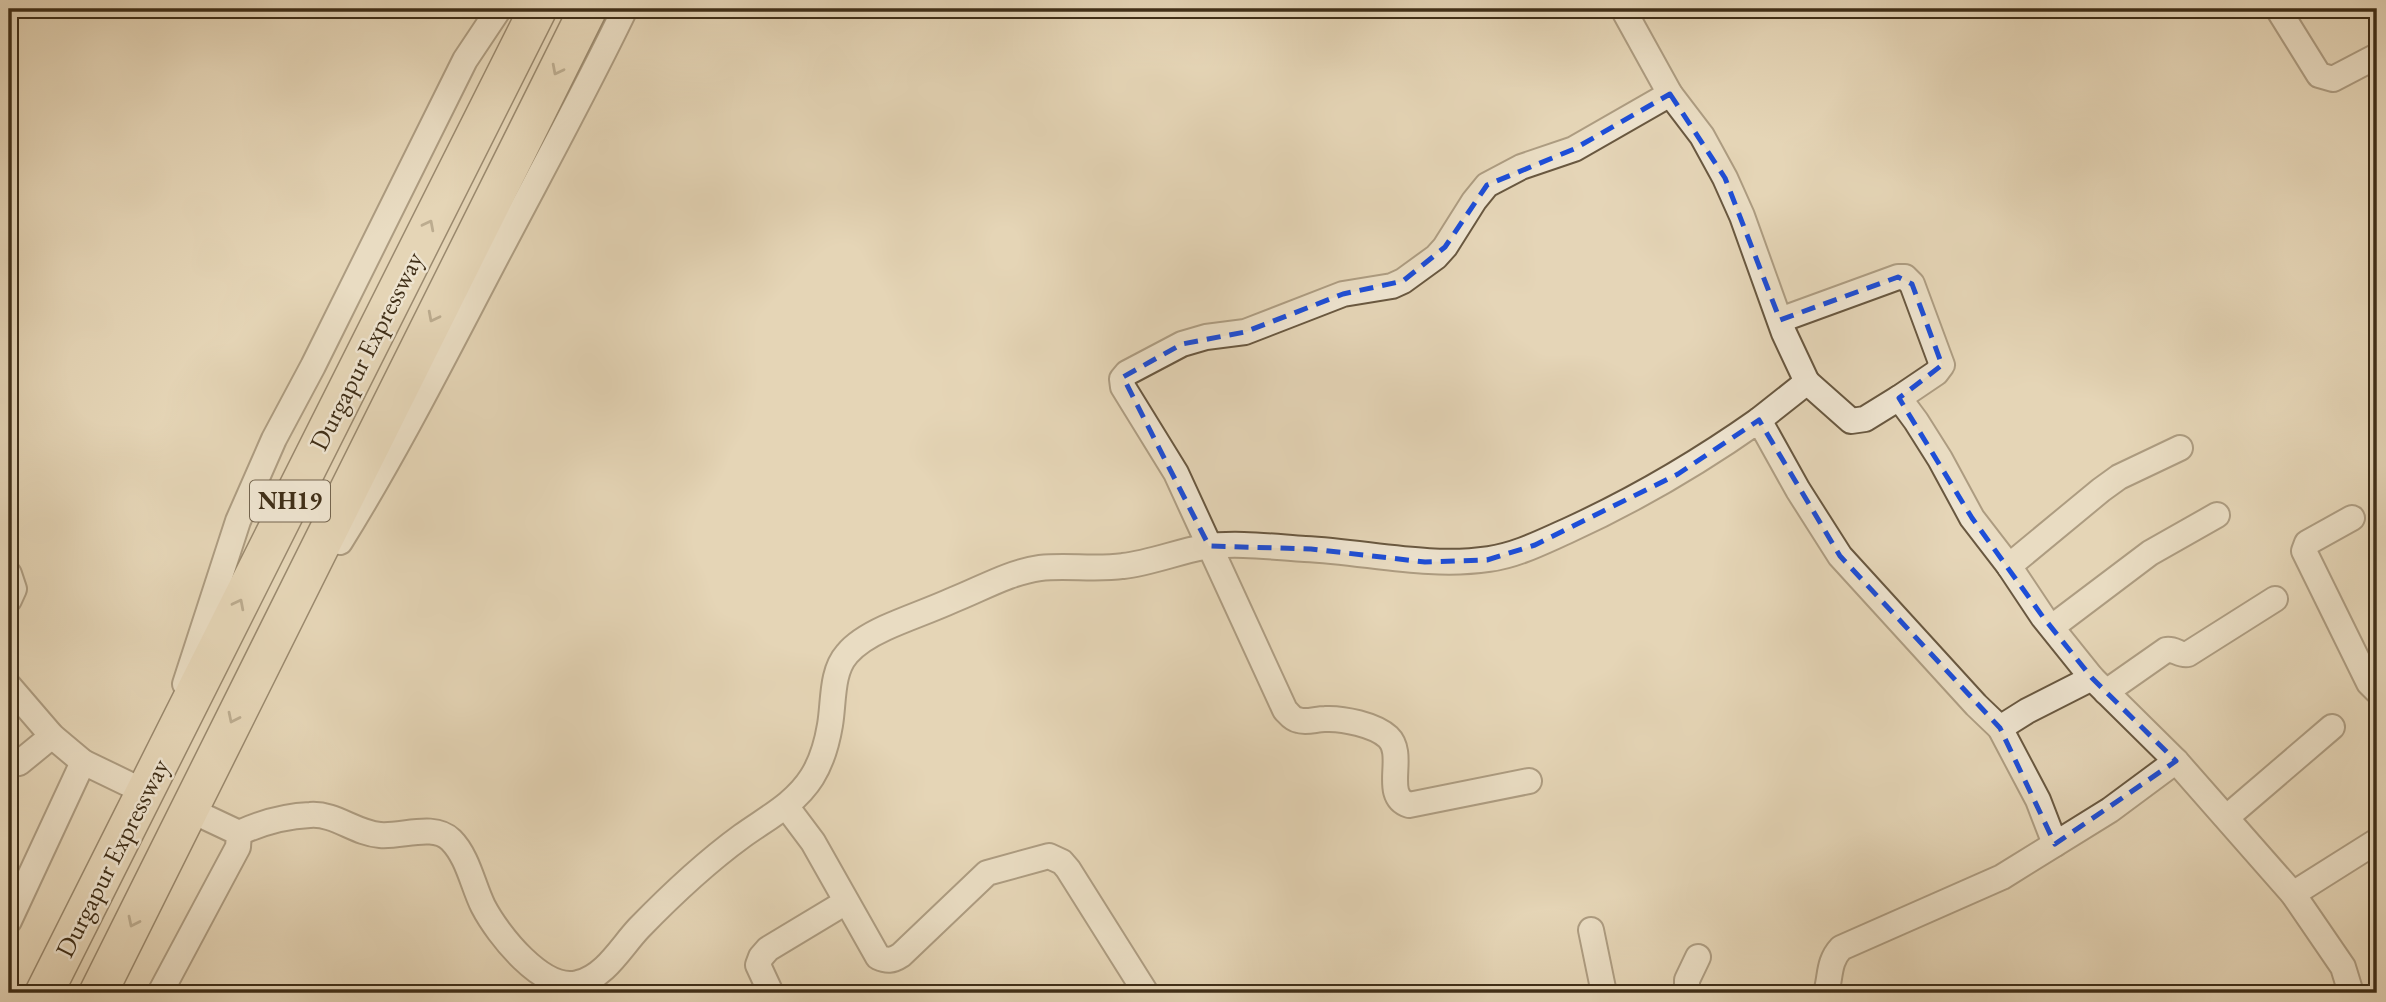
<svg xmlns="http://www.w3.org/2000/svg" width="2386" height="1002" font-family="'EB Garamond',serif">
  <rect width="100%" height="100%" fill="#e5d5b7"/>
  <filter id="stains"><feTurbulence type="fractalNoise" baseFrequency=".00286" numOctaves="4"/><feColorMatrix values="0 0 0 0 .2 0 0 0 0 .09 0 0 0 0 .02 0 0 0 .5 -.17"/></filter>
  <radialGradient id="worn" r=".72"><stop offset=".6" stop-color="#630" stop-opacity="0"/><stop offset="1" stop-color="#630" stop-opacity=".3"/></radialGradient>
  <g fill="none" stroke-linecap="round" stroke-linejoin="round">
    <defs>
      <g id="minor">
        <polyline points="1623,9 1670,94 1702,136 1725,178 1742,216 1784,333 1807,382 1759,420"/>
        <polyline points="2278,9 2319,75 2333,79 2377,56"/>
        <polyline points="1780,320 1898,277 1905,277 1912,284 1942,365 1936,373 1899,398"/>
        <polyline points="1807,382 1851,421 1865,419 1899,398 1916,421 1940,459 1972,518 2009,566 2043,617 2092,678 2176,761 2293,894 2343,967 2351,993"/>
        <polyline points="2352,518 2307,543 2304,551 2369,683 2377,691"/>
        <path d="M340,542c58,-93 107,-191 158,-288 43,-82 87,-162 127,-245"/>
        <polyline points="2009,566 2101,490 2119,477 2180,448"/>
        <polyline points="9,574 14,589 9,600"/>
        <polyline points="2052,627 2150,553 2217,515"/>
        <polyline points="185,684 238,521 274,439 313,366 465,60 499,9"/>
        <polyline points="9,686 52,736 83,762"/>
        <path d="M2106,692l60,-42c8,-2 14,6 22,4l87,-55"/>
        <polyline points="2000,728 2027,711 2092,678"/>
        <polyline points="9,764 19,763 52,736"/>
        <path d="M1529,781l-120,24c-28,-9 -2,-50 -21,-68 -13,-12 -45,-19 -63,-18 -9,0 -19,4 -27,1 -6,-1 -9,-6 -13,-10l-109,-237 -53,-86 -1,-8 5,-6 55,-29 24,-7 39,-5 98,-38 49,-8 11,-5 33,-24 9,-10 29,-46 13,-16 34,-18 53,-18 96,-55"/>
        <path d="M786,806l27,36 65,115c9,4 14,4 23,-2l86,-82 62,-17 13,6 6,7 78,124"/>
        <polyline points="2227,817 2332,727"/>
        <path d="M239,833c22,-10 46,-17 71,-18 25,-2 45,18 70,20 22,2 54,-12 71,5 17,17 22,46 32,66 15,29 60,86 95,77 27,-6 43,-36 61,-55 32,-33 66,-65 103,-92 25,-18 53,-32 70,-59 10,-16 15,-34 18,-52 4,-23 1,-53 17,-71 9,-11 25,-20 38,-26 22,-10 46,-18 68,-28 28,-11 57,-28 87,-32 27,-3 56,2 83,-2 27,-3 54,-14 81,-19 30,-5 70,0 101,2 62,3 123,19 184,10 28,-4 53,-17 78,-28 68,-31 131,-68 192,-111l39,70 42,66 136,149 24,23 38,72 17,44"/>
        <polyline points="2293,894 2377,841"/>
        <polyline points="9,921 83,762 145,792"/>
        <polyline points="1591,930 1604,993"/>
        <polyline points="160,993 238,847 239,833 188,809"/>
        <polyline points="771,993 758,965 761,957 768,949 846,902"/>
        <polyline points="1687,993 1687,980 1698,957"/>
        <path d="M1826,993c5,-17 2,-31 15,-45l161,-71 108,-67 66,-49"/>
      </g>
      <g id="highway">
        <polyline points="44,993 538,9"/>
        <polyline points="98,993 588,9"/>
      </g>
    </defs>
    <use href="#minor" stroke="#695840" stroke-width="28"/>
    <use href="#highway" stroke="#402f18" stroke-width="40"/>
    <use href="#minor" stroke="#eee4d0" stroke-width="24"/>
    <use href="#highway" stroke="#e5d5b7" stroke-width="37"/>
  </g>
  <defs><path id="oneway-chevron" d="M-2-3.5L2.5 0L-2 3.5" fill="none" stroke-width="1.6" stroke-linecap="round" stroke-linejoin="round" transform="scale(1.75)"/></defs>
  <g stroke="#8a7a60">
    <use href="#oneway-chevron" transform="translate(557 70) rotate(117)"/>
    <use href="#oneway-chevron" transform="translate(429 225) rotate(-63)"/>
    <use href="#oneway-chevron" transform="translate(433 317) rotate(117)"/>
    <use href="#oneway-chevron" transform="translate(239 604) rotate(-63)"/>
    <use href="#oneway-chevron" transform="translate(233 718) rotate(116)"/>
    <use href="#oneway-chevron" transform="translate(133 922) rotate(116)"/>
  </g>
  <path d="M0 0H2386V1002H0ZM1670,94l55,84 55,142 118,-43 14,7 30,81 -43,33 73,120 71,99 49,61 84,83 -121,83 -55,-116 -160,-172 -81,-136 -81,54 -143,71 -48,15 -62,2 -114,-13 -102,-3 -86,-169 59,-33 63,-12 98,-38 60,-13 42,-34 42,-62 87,-36z" fill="#e5d5b7" fill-opacity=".55" fill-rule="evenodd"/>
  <path fill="none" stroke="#1d4ed8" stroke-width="5" stroke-dasharray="14 9" stroke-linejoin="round" d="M1670,94l55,84 55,142 118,-43 14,7 30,81 -43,33 73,120 71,99 49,61 84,83 -121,83 -55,-116 -160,-172 -81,-136 -81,54 -143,71 -48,15 -62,2 -114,-13 -102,-3 -86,-169 59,-33 63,-12 98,-38 60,-13 42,-34 42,-62 87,-36z"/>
  <g text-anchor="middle" stroke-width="5" stroke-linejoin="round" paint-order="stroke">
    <rect fill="#eee4d0" stroke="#74654f" stroke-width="2" x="250" y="480.5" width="80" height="41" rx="5"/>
    <g font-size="24" font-weight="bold" fill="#402f18">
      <text x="290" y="509">NH19</text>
    </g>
    <g font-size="26" fill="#402f18" stroke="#eee4d0">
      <text transform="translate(366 351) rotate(-63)" y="9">Durgapur Expressway</text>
      <text transform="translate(112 858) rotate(-63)" y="9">Durgapur Expressway</text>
    </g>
  </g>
  <rect width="2386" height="1002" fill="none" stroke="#e5d5b7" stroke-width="35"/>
  <rect x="10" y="10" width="2365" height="981" fill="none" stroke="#402f18" stroke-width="3.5"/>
  <rect x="18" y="18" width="2351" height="967" fill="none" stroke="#402f18" stroke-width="2"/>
  <rect width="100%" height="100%" filter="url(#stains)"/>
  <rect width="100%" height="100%" fill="url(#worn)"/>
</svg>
